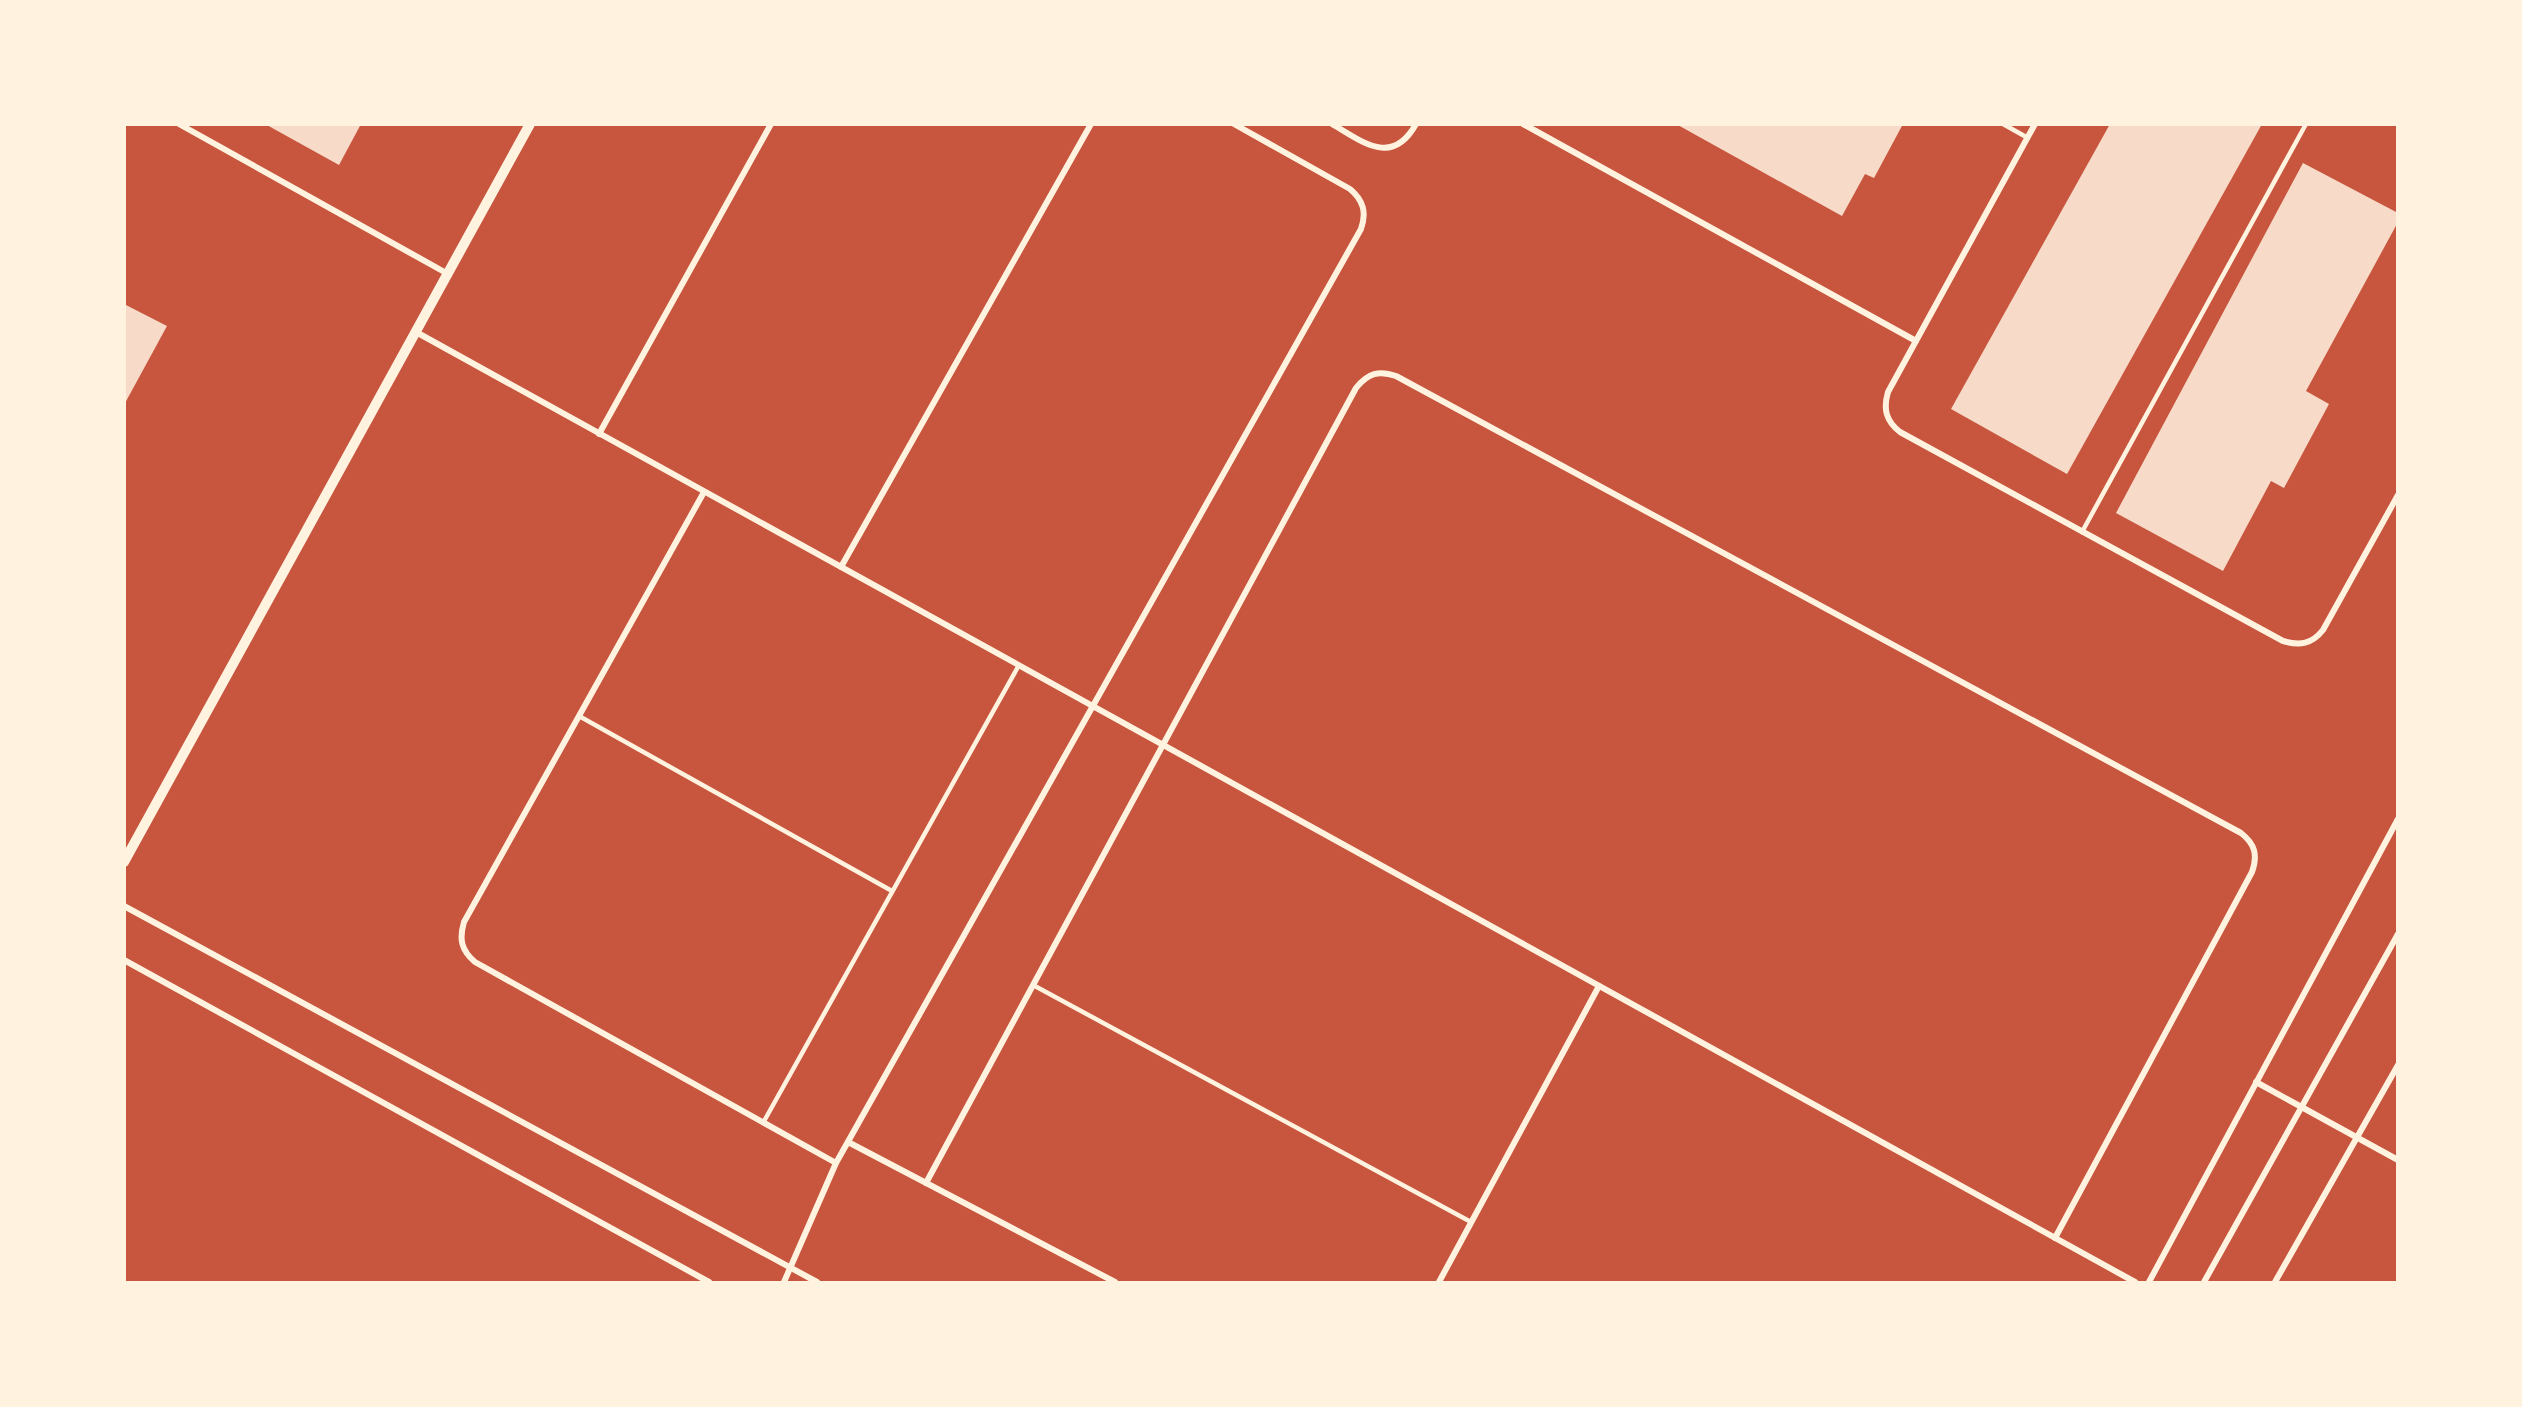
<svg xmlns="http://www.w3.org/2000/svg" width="2522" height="1407" font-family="'PT Sans Narrow',sans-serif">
  <rect width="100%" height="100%" fill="#c8553d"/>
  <g fill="#f7dbc8">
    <polygon points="265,124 361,124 339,165"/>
    <polygon points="1676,124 1903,124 1874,178 1865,174 1842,216"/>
    <polygon points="2110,124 2262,124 2067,474 1951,409"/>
    <polygon points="2303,163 2398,213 2398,222 2306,391 2329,404 2284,488 2271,481 2223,571 2116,513"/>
    <polygon points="124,304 167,326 124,405"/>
  </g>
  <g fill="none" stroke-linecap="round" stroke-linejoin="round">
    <g stroke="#fff3e0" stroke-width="4.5">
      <polyline points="2003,124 2028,138"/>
      <polyline points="2082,532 2306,124"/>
      <polyline points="579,716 892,891"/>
      <polyline points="1033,985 1471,1222"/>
      <polyline points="763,1123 1019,665"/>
    </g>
    <g stroke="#fff3e0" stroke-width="6">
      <polyline points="179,124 448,274"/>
      <path d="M1332,124c31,18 60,43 84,0"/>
      <polyline points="1523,124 1916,341"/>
      <path d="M2035,124l-147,268c-5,17 -2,29 12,40l383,209c17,5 29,3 40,-11l75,-135"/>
      <polyline points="416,332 2135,1282"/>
      <polyline points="599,434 771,124"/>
      <path d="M704,492l-240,430c-5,17 -3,28 11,40l361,201"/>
      <polyline points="841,567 1091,124"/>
      <polyline points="124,906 817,1282"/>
      <polyline points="124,960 709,1282"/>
      <polyline points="2256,1082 2398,1160"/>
      <polyline points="848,1142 1115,1282"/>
      <path d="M926,1183l430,-795c12,-15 23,-18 40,-12l845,457c14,11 17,22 11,39l-197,366"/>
      <path d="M784,1282l52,-119 525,-934c6,-17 2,-29 -11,-40l-116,-65"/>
      <polyline points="1439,1282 1599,986"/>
      <polyline points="2149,1282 2398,819"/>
      <polyline points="2204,1282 2398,934"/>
      <polyline points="2275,1282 2398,1065"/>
    </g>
    <polyline stroke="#fff3e0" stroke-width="10" points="124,862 530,124"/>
  </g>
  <rect width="2522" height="1407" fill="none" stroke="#fff3e0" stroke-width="252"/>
</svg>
